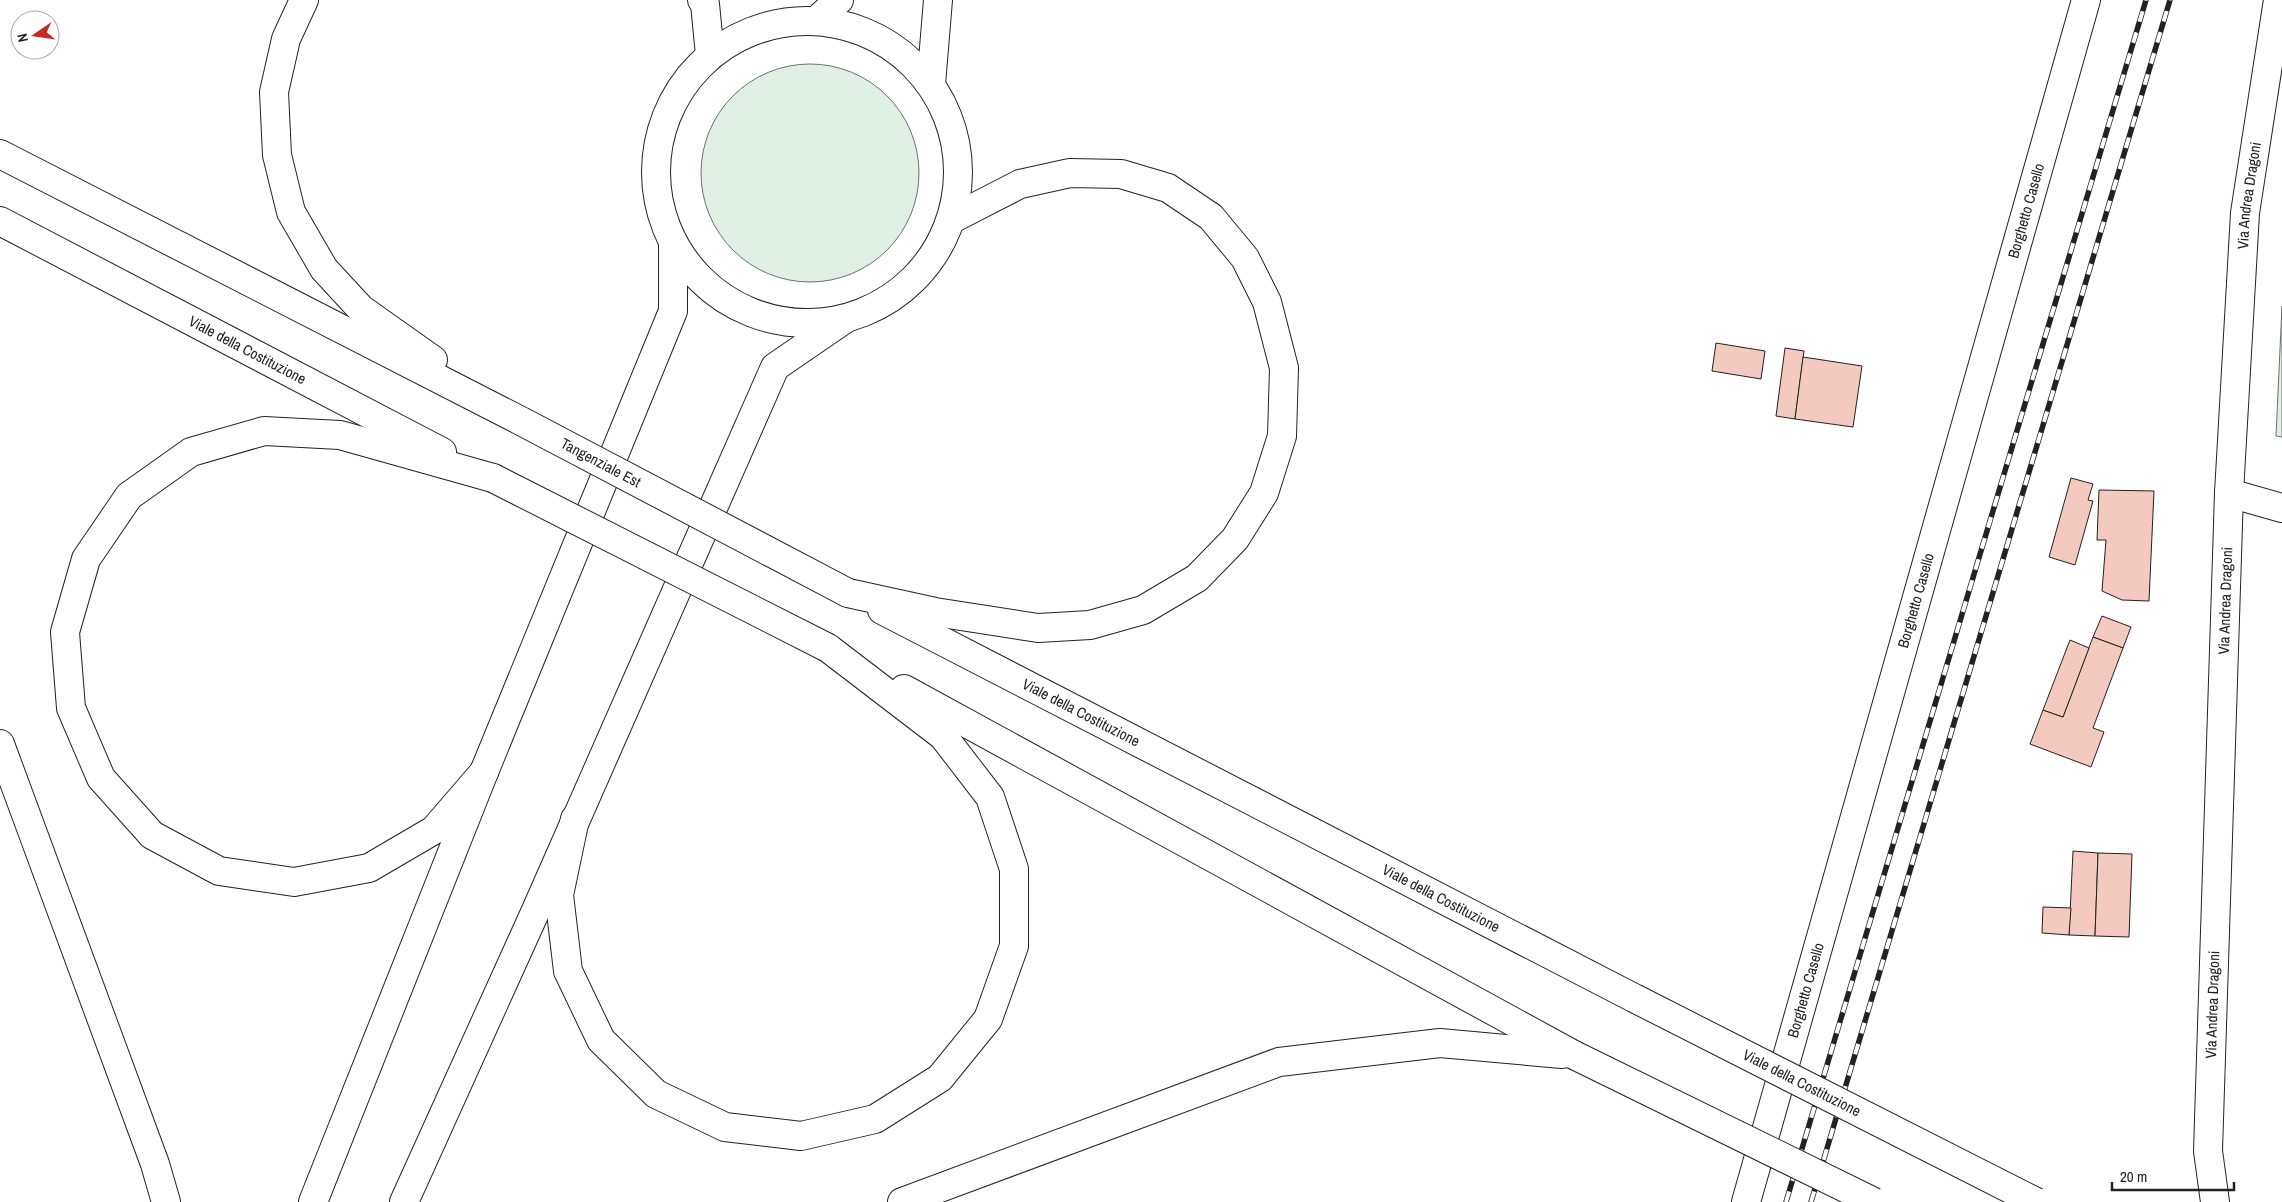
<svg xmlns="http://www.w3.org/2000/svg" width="2282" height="1202" font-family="'Archivo Narrow',sans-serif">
  <rect width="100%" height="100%" fill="#fff"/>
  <g fill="#e0efe3" stroke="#6f6f6f">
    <circle cx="810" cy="173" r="109"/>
    <polygon points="2282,306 2282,437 2276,436"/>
  </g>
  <g fill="#f3c9c0" stroke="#222">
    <polygon points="1716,343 1765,351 1761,379 1712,371"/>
    <polygon points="1785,348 1804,351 1795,419 1776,416"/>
    <polygon points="1803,357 1862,366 1853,427 1795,419"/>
    <polygon points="2071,478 2093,484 2088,500 2093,501 2075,565 2049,557"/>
    <polygon points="2099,490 2154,491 2149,601 2122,600 2102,591 2106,540 2097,540"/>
    <polygon points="2102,616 2131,627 2123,648 2093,637"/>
    <polygon points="2093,637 2123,648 2093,728 2104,732 2091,767 2030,744 2043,710 2063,717"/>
    <polygon points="2070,640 2089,648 2063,717 2043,710"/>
    <polygon points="2073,851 2098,853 2095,936 2069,935"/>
    <polygon points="2098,853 2132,854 2129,937 2095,936"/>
    <polygon points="2043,907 2071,908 2069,935 2042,933"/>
  </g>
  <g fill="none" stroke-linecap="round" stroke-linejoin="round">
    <defs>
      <g id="minor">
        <polyline points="2229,493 2282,508"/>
        <path id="s1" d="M1746,1202l340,-1202"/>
        <path id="s2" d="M2215,1202l-7,-51 21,-658 16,-280 33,-213"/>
      </g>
      <g id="major">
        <polyline points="817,20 839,0"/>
        <circle cx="807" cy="172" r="151"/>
        <polyline points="931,84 938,0"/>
      </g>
      <g id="highway">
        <polyline points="304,0 286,39 274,92 277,155 291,212 324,269 361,309 433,360"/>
        <polyline points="702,0 705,4 710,55"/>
        <polyline points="0,154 521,421"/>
        <path id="s3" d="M0,221l442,231"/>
        <polyline points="848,593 935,612 1038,628 1090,625 1143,610 1197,578 1235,539 1264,493 1282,436 1284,368 1267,302 1245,258 1211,217 1168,188 1121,174 1070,173 1020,184 952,219"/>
        <path id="s4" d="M882,610l752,388"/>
        <polyline points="904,689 1574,1055"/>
        <polyline points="0,744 155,1164 166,1202"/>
        <polyline points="484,772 434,830 369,868 294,882 219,871 152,835 101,778 71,708 65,632 86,559 129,496 191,452 264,431 340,435 493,478"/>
        <polyline points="575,819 559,895 568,971 601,1040 656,1094 725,1127 801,1136 875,1119 940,1078 988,1019 1014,946 1014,869 990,797 943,736 828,648"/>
        <polyline points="313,1202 484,772 673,311 673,243"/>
        <polyline points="404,1202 537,908 775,367 845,319"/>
        <polyline points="902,1202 1279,1062 1440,1043 1562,1054"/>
      </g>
    </defs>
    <use href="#minor" stroke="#222" stroke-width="30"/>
    <use href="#major" stroke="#222" stroke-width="30"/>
    <use href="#highway" stroke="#222" stroke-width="30"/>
    <use href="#minor" stroke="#fff" stroke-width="28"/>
    <use href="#major" stroke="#fff" stroke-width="28"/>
    <use href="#highway" stroke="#fff" stroke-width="28"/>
    <defs>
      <g id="rail">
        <polyline points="1786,1202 2146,0"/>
        <polyline points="1811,1202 2170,0"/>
      </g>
    </defs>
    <use href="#rail" stroke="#222" stroke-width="5.5"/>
    <use href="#rail" stroke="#fff" stroke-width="4" stroke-dasharray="11" stroke-linecap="butt"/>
    <defs>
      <g id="highway-bridge">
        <path id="s5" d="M521,421l327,172"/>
        <polyline points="493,478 828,648"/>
        <path id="s6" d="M1634,998l402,204"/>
        <polyline points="1574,1055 1874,1202"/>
      </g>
    </defs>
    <use href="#highway-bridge" stroke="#222" stroke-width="30" stroke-linecap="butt"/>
    <use href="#highway-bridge" stroke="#fff" stroke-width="28"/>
  </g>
  <g text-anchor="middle" stroke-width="4" stroke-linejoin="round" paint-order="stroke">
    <g font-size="15" fill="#222" stroke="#fff">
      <text dy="5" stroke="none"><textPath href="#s2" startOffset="1008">Via Andrea Dragoni</textPath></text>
      <text dy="5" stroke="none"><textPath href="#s1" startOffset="1030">Borghetto Casello</textPath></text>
      <text dy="5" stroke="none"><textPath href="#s3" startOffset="279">Viale della Costituzione</textPath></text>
      <text dy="5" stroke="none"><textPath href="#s5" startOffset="90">Tangenziale Est</textPath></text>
      <text dy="5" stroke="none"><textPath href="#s2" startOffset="602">Via Andrea Dragoni</textPath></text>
      <text dy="5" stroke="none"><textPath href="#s1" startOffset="625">Borghetto Casello</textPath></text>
      <text dy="5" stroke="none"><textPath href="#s4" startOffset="224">Viale della Costituzione</textPath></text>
      <text dy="5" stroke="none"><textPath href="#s4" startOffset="629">Viale della Costituzione</textPath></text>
      <text dy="5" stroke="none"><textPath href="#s1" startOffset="220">Borghetto Casello</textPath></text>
      <text dy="5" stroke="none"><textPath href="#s2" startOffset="198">Via Andrea Dragoni</textPath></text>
      <text dy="5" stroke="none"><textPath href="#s6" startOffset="188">Viale della Costituzione</textPath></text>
    </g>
  </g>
  <g transform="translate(35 35) rotate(257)"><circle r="24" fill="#ffffff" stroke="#a7a7a7"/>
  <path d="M0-4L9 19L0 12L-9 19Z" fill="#c62828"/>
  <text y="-8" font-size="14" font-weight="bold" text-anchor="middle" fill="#222222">N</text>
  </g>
  <path d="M2112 1182v8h122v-8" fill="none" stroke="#222222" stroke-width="2.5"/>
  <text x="2120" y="1182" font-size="15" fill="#222222" stroke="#ffffff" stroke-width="4" paint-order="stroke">20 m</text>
</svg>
